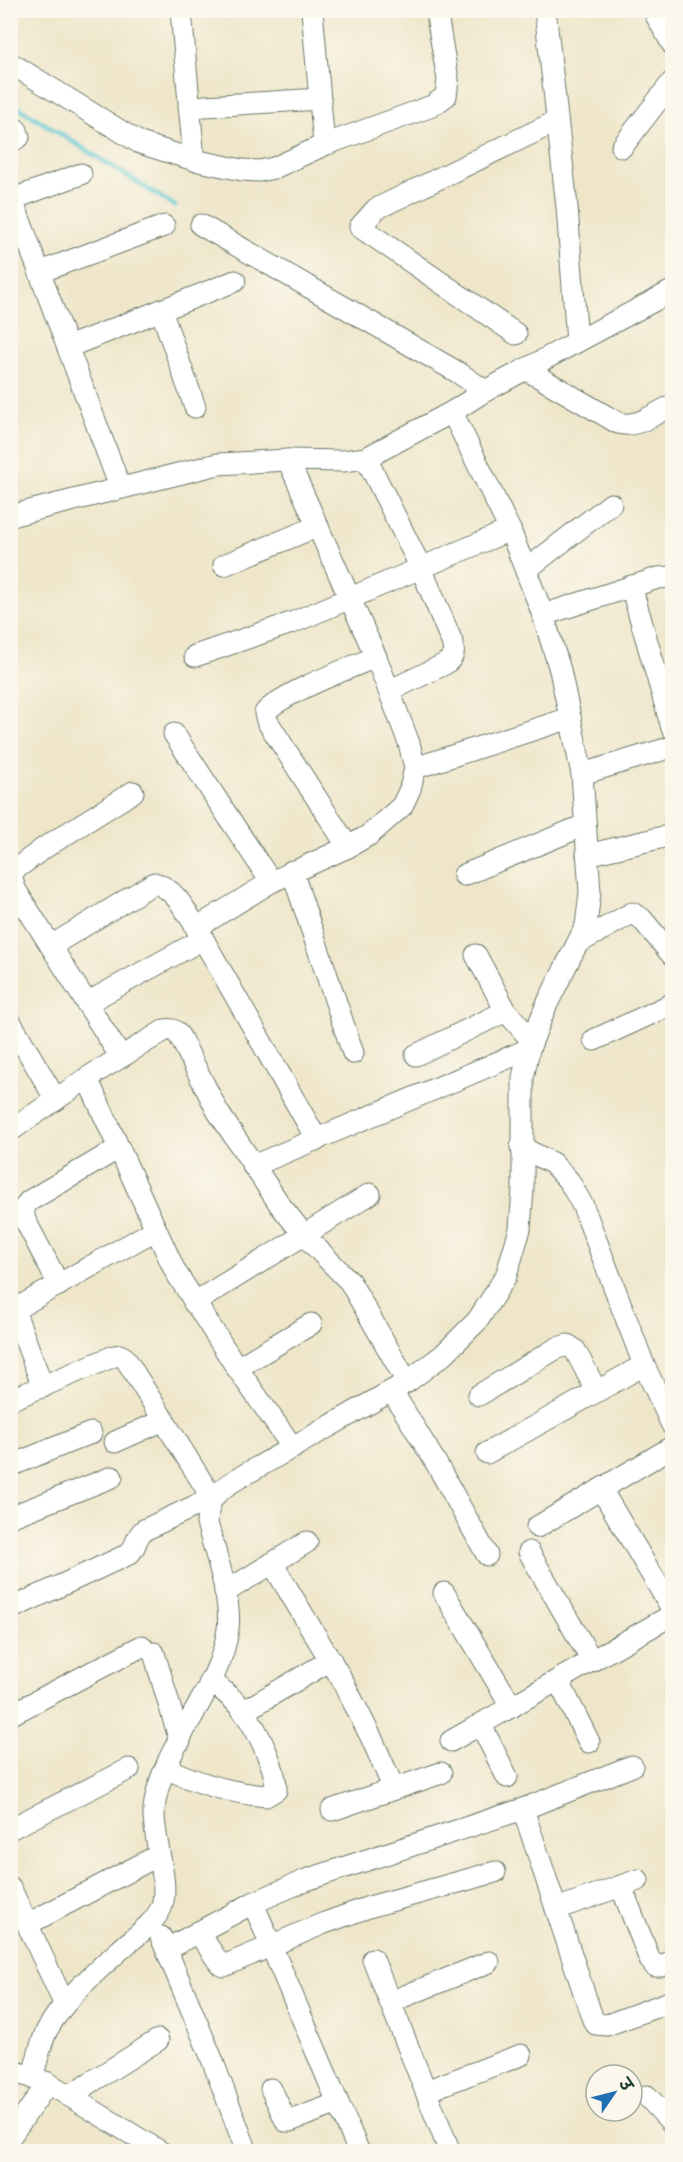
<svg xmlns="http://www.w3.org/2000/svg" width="683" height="2162" font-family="'Indie Flower','Playpen Sans Deva',sans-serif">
  <rect width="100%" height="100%" fill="#fbf7ec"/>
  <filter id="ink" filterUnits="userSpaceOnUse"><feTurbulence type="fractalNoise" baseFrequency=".0167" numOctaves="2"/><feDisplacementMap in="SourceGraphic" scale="12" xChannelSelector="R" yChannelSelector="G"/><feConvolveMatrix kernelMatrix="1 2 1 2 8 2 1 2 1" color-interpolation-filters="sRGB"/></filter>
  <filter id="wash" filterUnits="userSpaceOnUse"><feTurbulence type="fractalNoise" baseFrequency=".008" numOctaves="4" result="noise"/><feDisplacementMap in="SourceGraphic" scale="24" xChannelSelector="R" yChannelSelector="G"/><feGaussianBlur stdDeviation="1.35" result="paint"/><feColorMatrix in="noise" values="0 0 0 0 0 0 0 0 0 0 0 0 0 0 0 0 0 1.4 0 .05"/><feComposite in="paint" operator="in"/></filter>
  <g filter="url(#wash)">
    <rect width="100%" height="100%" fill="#efe6ca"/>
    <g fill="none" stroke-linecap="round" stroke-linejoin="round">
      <polyline stroke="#5bc8d1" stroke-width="5" points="10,102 175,206"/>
    </g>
  </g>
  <g filter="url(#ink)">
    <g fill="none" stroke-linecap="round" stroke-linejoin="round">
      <defs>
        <g id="minor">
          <polyline points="181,10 194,160"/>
          <polyline points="312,10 324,145"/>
          <polyline points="545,10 567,207 577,342"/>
          <polyline points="653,10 672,44"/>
          <polyline points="10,63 140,143 194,160 242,170 259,171 274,168 324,145 432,106 446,96 448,80 436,10"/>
          <polyline points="189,107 320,99"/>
          <polyline points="10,125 17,130 19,137 10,142"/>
          <polyline points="622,147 672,82"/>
          <polyline points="12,199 120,487"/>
          <polyline points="10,200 81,174"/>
          <polyline points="201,225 459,373 485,391"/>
          <polyline points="40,272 164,226"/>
          <polyline points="161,310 195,407"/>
          <polyline points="516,334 360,227 376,209 557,121"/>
          <polyline points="68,347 235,281"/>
          <path d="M525,369l93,54c18,5 33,-7 49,-15"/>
          <path d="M366,458l55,110 31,74c3,11 2,15 -7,22l-56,27"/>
          <polyline points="288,460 376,657 409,743 415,768 570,718"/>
          <polyline points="10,516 218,464 288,460 343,461 366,458 452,412 485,391 672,291"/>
          <polyline points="224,565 318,526"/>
          <polyline points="526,570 611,504"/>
          <polyline points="631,586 672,728"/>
          <polyline points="543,615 658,578 672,577"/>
          <polyline points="195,656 294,622 510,530"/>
          <polyline points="174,734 271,882"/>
          <polyline points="582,774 672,747"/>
          <path d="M348,847l-81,-126 -2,-8c14,-19 87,-46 111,-56"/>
          <polyline points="587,855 672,835"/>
          <polyline points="292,871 353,1053"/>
          <polyline points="464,875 585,825"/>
          <polyline points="196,928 271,882 348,847 369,835 402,806 410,789 415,768"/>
          <polyline points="578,943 632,913 641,918 672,955"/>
          <path d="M51,946l103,-63c23,5 36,36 49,55"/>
          <polyline points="476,955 506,1011 532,1041"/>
          <polyline points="87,1003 203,939 317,1140"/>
          <polyline points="10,1021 56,1100"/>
          <polyline points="594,1040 672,1004"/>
          <polyline points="416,1055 506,1011"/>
          <polyline points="120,1056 15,889 11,876 17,868 44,848 133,792"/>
          <polyline points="10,1131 87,1078"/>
          <polyline points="521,1147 552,1163 569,1181 583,1206 644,1365 672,1425"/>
          <polyline points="253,1166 529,1049"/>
          <path d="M59,1285l-34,-65c-2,-8 -2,-12 4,-19l90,-53"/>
          <polyline points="194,1303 370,1194"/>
          <polyline points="14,1310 43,1387"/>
          <polyline points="10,1312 155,1230"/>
          <polyline points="237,1368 311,1324"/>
          <polyline points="392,1391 436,1463 487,1555"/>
          <polyline points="479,1395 557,1348 568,1345 575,1350 596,1390"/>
          <path d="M10,1400l104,-44 6,-1 5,3 87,140 -68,32c-9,7 -7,17 -15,24l-119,55"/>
          <polyline points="115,1442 164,1420"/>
          <path d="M293,1448l-56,-80 -62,-97 -88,-193 78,-48c8,-2 11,1 15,7l38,75 62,93 24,30 46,47 57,100"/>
          <polyline points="487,1453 644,1365"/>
          <polyline points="10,1466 91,1433"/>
          <polyline points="601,1489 672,1609"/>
          <polyline points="10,1517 112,1477"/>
          <polyline points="537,1527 672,1447"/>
          <polyline points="529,1552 592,1661"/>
          <polyline points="272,1563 341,1678 371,1737 394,1789"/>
          <polyline points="225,1592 307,1542"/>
          <polyline points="444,1593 512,1707"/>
          <polyline points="154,1653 180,1741"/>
          <polyline points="558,1680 589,1742"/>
          <polyline points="244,1711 331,1660"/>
          <polyline points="10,1715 142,1646"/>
          <polyline points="481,1725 507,1777"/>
          <polyline points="451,1741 672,1615"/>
          <path d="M166,1768c33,16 64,25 100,28l10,-6c1,-21 -19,-61 -32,-78 -9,-13 -22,-22 -34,-32"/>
          <polyline points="523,1809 593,2020 596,2024 607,2025 672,2001"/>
          <polyline points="332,1810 441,1773"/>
          <polyline points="10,1829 129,1769"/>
          <polyline points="621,1886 650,1960 655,1966 661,1966 672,1961"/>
          <polyline points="10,1887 64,2003"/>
          <polyline points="253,1903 359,2152"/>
          <polyline points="556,1909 638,1880"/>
          <polyline points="28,1924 159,1855"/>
          <polyline points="198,1932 220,1964 224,1966 322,1924 369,1907 495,1872"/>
          <polyline points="161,1937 210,2054 247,2152"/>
          <polyline points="167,1949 253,1903 306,1880 523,1809 632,1766"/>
          <polyline points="373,1959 450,2152"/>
          <polyline points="390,2002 489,1962"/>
          <polyline points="10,2070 48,2083 161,2152"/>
          <path d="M32,2078c5,-16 8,-34 15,-48 18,-32 46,-56 73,-80 13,-12 34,-26 41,-42 10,-24 -9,-71 -7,-99 7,-63 66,-117 74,-180 4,-29 -13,-77 -21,-106 0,-25 10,-32 30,-44l170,-97 36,-27 35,-35 28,-44 14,-47 3,-40v-111l6,-29 17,-43 40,-80 4,-34 -8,-118 -22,-104 -17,-55 -33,-85 -58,-118"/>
          <polyline points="271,2089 286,2121 290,2121 338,2103"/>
          <polyline points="426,2091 521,2055"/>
          <polyline points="69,2096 158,2040"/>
          <polyline points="647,2096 672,2123"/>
          <polyline points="10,2137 48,2083"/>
        </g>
      </defs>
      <use href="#minor" stroke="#687868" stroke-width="23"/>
      <use href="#minor" stroke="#fff" stroke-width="21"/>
    </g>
  </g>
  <rect width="683" height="2162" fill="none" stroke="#fbf7ec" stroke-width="36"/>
  <g transform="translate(614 2093) rotate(55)"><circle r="28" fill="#fbf7ec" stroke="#a3ada2" stroke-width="1.5"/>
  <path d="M0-4.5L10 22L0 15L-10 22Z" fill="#1f6fb2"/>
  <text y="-9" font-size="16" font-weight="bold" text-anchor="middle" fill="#1f3d34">उ</text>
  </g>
</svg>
